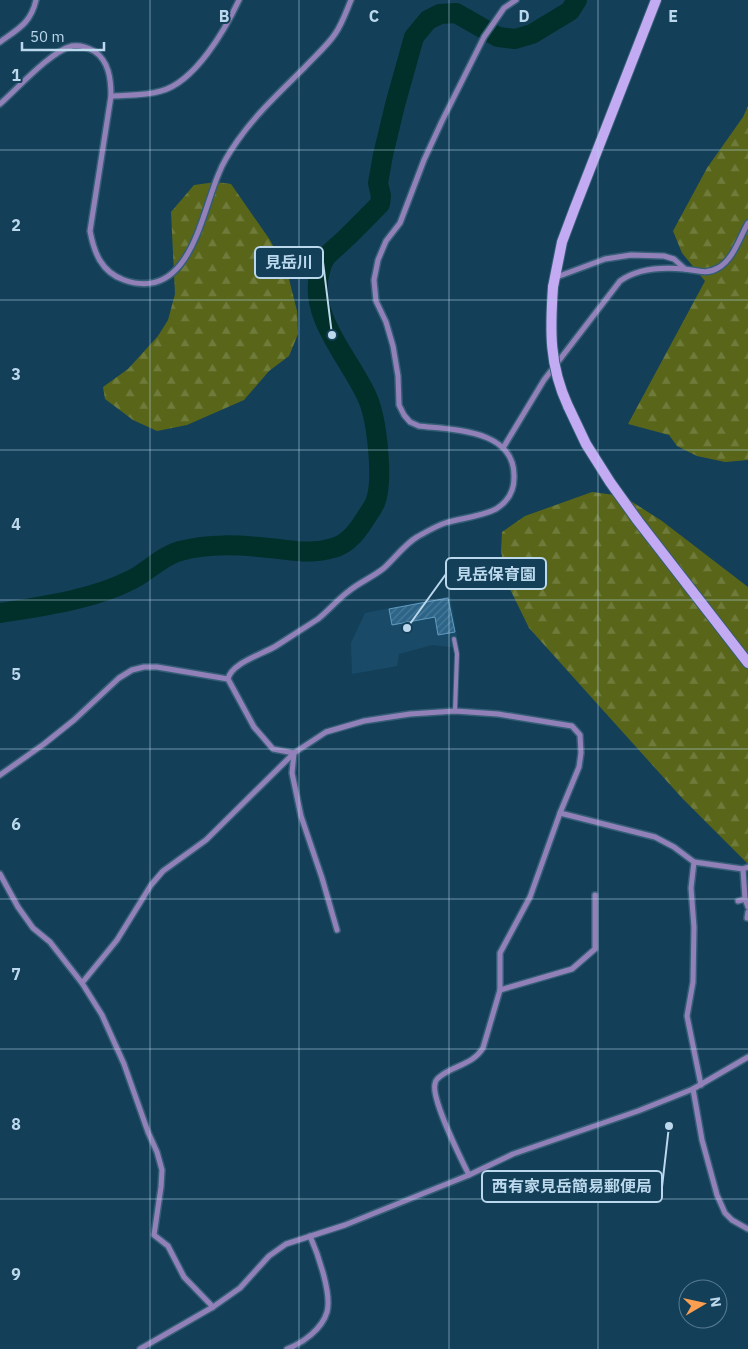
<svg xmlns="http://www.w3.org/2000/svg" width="748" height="1349" font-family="'IBM Plex Sans','Noto Sans JP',sans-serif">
  <defs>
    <pattern id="forest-firs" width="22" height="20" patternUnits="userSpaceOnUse" patternTransform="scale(1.25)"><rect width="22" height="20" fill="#596619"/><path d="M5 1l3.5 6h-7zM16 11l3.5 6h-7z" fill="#6f7b3b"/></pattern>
    <pattern id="building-hatch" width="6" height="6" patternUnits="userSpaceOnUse" patternTransform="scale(1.25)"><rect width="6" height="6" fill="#2d6588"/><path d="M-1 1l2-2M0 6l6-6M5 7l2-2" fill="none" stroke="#4a7a99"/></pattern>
  </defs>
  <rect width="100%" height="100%" fill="#133f58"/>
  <polygon fill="#194b68" points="450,596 459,648 432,645 399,654 397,666 352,674 351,643 365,613"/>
  <g fill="url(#forest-firs)">
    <polygon points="748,106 748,460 725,462 697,456 677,446 669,435 628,424 705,281 682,253 673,231 707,168 743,117"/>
    <polygon points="216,182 231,184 270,240 288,275 297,311 298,334 289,356 269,371 244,400 187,425 157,431 133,420 105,399 103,387 128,369 158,336 168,320 175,294 171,212 194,185"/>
    <polygon points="592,492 623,496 662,521 748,587 748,864 682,798 529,628 508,585 501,551 502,532 525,516"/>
  </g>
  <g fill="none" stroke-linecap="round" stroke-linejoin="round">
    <path stroke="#003029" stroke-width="20" d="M0,613c44,-7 91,-13 131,-33 17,-8 30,-24 49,-29 30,-8 59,-6 89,-3 23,2 41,7 64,0 16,-4 26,-19 34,-32 3,-4 6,-9 8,-13 9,-22 2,-82 -7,-104 -17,-40 -61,-82 -48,-128 1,-4 3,-10 6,-14 5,-6 13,-12 19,-18 12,-11 23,-23 35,-35l1,-8 -3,-13 5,-28 12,-50 19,-68 14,-17 12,-6 16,-1 42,24 17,2 17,-5 38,-23 7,-11"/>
  </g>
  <polygon fill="url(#building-hatch)" stroke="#639abf" points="448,598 455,632 438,635 435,617 392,625 389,609"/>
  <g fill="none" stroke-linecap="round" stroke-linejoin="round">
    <defs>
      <polyline id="lane" points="454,639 457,654 455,711"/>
      <g id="street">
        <path d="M0,42c18,-13 31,-19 36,-42"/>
        <path d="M111,96c16,-1 34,0 50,-5 34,-9 64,-61 78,-91"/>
        <path d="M0,104c17,-15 51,-53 72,-58 8,-1 15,1 22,5 15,10 17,28 17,45l-21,135c4,21 11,41 34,49 66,23 77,-66 95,-107 4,-11 12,-23 19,-33 19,-27 43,-49 66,-72 10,-11 23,-22 31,-34 7,-10 11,-22 16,-34"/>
        <polyline points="554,278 605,259 631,255 664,256 674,259 685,269"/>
        <path d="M503,448l41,-68 76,-99c18,-13 42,-14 64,-12 12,1 22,6 34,-1 15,-8 22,-31 30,-45"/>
        <path d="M294,753l-21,-4 -19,-22 -26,-48c3,-16 35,-25 48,-33 14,-9 28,-18 42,-27 11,-9 20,-20 31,-28 11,-9 24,-14 35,-23 11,-10 21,-24 33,-31 9,-5 19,-11 28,-14 16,-5 35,-6 51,-14 11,-7 18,-18 18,-31 2,-49 -61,-48 -95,-52l-9,-4 -6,-7 -5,-10 -1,-29 -5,-30 -7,-24 -10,-21 -2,-21 4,-20 8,-19 14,-18 24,-63 18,-39 42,-84 20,-29 12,-8"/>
        <polyline points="294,753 292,773 301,816 322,878 337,930"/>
        <polyline points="0,775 44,744 74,720 119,678 132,670 144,667 157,667 228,679"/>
        <polyline points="560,813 655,837 674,847 694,862 691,888 694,927 693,982 687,1016 701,1085"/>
        <polyline points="694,862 743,869 748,867"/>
        <polyline points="0,874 18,907 33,928 50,942 82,983 102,1015 124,1064 148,1132 157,1152 162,1170 161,1187 154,1235 168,1246 184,1277 213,1307"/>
        <polyline points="745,899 748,907"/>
        <polyline points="738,901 745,899 743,869"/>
        <polyline points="747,918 748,912"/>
        <path d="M82,983l35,-43 34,-55 12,-14 43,-31 88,-87 32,-21 38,-11 46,-7 45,-3 43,3 74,12 8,9 1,18 -2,14 -19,46 -30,84 -30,56v37l-17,58c-10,16 -27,17 -41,27 -3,2 -7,6 -7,9 -4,14 26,75 34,91"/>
        <polyline points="500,990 572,969 595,949 595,895"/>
        <polyline points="693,1089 702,1140 717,1195 725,1213 732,1220 748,1229"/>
        <polyline points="140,1349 213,1307 240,1288 269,1256 286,1244 345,1225 469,1175 513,1154 638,1111 693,1089 748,1057"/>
        <path d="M287,1349c16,-6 35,-20 40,-37 5,-18 -9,-58 -17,-76"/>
      </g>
      <g id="secondary">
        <polyline points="553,287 562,242 574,210 656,0"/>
        <polyline points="568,406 586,444 610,482 638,521 748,663"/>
      </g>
    </defs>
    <use href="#lane" stroke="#355e76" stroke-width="6"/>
    <use href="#street" stroke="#355e76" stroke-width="8"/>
    <use href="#secondary" stroke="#355e76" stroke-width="12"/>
    <use href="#lane" stroke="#9281b8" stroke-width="4"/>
    <use href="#street" stroke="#9281b8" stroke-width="5"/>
    <use href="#secondary" stroke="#c2abf2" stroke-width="10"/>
    <defs>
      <path id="secondary-bridge" d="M553,287c-3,43 -4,78 15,119"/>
    </defs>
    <use href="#secondary-bridge" stroke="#355e76" stroke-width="12" stroke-linecap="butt"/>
    <use href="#secondary-bridge" stroke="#c2abf2" stroke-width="10"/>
  </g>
  <path fill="none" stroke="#bcd8ec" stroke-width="1" stroke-opacity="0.55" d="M150,0v1349M299,0v1349M449,0v1349M598,0v1349M0,150h748M0,300h748M0,450h748M0,600h748M0,749h748M0,899h748M0,1049h748M0,1199h748"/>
  <g font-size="16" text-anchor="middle" font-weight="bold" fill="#bcd8ec" stroke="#133f58" stroke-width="4" stroke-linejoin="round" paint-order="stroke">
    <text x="224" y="22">B</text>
    <text x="374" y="22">C</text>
    <text x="524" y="22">D</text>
    <text x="673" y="22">E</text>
    <text x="16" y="81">1</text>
    <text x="16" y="231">2</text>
    <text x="16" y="380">3</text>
    <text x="16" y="530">4</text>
    <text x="16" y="680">5</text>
    <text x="16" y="830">6</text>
    <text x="16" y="980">7</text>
    <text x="16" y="1130">8</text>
    <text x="16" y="1280">9</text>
  </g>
  <path fill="none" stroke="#bcd8ec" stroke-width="2" d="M332 335L323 262M407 628L446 574M669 1126L662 1187"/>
  <g fill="#bcd8ec" stroke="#133f58" stroke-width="2">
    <circle cx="332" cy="335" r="5"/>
    <circle cx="407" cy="628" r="5"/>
    <circle cx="669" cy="1126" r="5"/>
  </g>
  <g fill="#133f58" stroke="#bcd8ec" stroke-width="2">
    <rect x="255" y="247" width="68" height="31" rx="5"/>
    <rect x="446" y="558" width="100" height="31" rx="5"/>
    <rect x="482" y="1171" width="180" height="31" rx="5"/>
  </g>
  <g font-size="16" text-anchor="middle" font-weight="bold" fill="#bcd8ec">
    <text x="289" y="268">見岳川</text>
    <text x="496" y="580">見岳保育園</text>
    <text x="572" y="1192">西有家見岳簡易郵便局</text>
  </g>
  <g transform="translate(703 1304) rotate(81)"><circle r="24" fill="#133f58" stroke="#577c93"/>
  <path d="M0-4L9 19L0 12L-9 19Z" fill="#fb9e50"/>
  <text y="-8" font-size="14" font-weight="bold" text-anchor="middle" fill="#bcd8ec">N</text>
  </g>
  <path d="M22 42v8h82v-8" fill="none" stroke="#bcd8ec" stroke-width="2.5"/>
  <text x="30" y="42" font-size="15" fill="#bcd8ec" stroke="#133f58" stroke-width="4" paint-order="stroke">50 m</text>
</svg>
